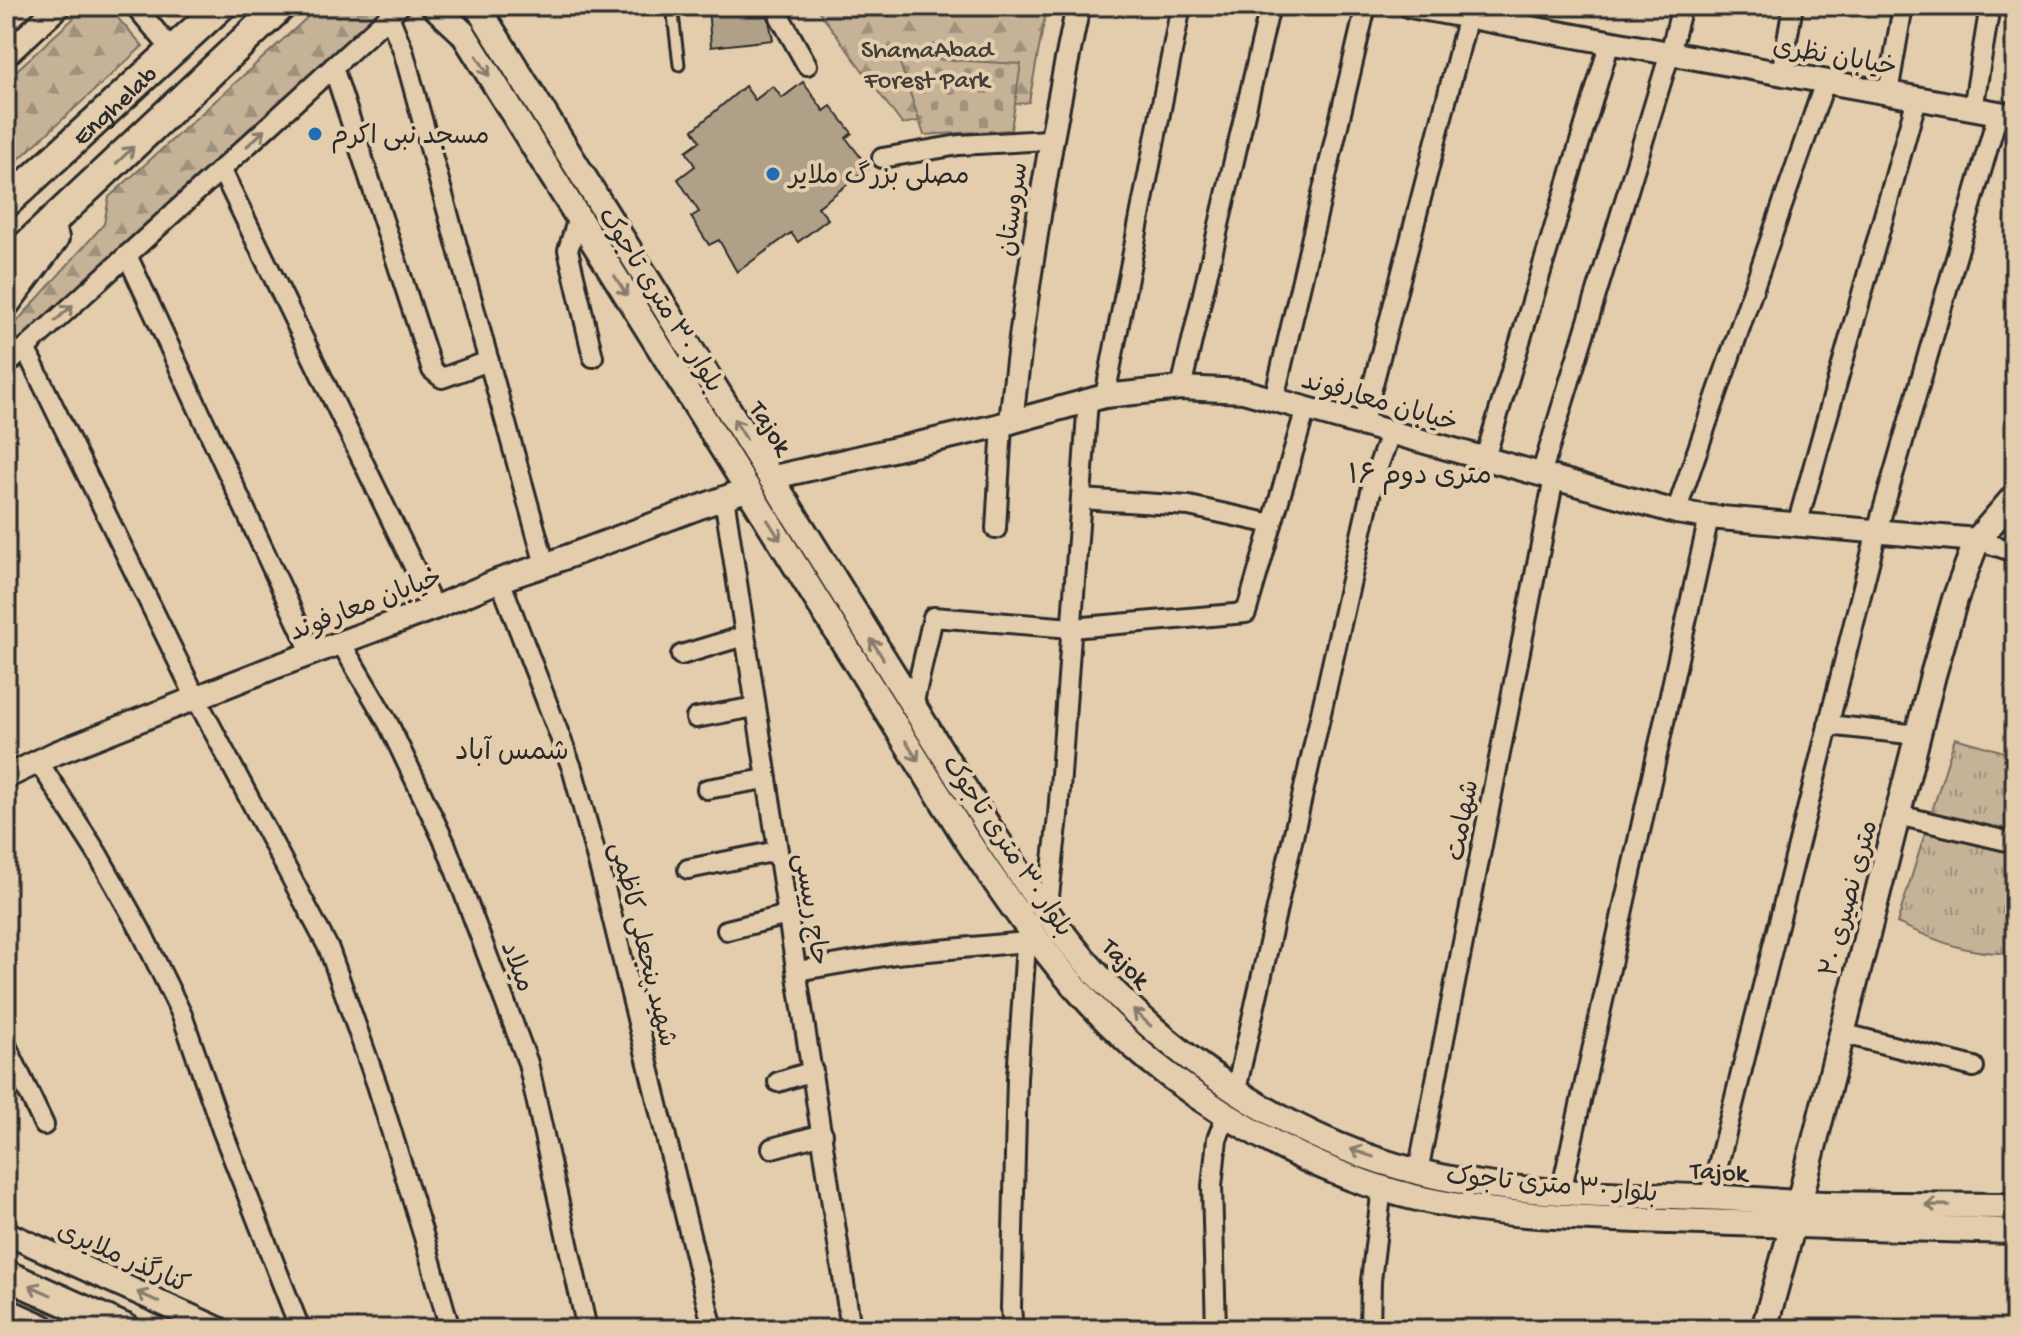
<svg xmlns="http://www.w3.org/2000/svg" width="2021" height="1335" font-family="'Gochi Hand','Playpen Sans Arabic',sans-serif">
  <defs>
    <pattern id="forest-firs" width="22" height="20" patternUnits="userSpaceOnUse" patternTransform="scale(2)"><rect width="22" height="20" fill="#c5b297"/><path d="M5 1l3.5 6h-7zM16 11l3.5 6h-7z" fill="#a0917b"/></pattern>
    <pattern id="cemetery-stones" width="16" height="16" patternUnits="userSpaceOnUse" patternTransform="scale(2)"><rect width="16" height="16" fill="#c5b297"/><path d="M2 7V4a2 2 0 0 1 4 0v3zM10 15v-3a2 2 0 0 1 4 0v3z" fill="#a0917b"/></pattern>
    <pattern id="park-tufts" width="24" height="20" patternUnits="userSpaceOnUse" patternTransform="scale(2)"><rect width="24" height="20" fill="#c5b297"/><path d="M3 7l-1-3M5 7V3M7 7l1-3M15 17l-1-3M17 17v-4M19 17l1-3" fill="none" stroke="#a0917b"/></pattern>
  </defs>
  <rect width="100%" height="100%" fill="#e3cdac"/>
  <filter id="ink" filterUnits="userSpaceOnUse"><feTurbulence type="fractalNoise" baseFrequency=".0125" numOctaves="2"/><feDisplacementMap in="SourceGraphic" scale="16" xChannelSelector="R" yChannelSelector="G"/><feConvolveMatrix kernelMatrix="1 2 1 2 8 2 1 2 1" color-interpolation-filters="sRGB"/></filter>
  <g filter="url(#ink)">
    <g fill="url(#forest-firs)" stroke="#786e61" stroke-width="2">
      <polygon points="87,6 107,6 143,46 6,171 6,80"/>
      <polygon points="320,6 385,6 6,354 6,334 104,224 109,197"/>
      <polygon points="815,6 1047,6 1029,102 902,124"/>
    </g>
    <polygon fill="url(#cemetery-stones)" stroke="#786e61" stroke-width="2" points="898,57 1021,64 1011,130 924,135"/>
    <path fill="url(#park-tufts)" stroke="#786e61" stroke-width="2" d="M1955,738l60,17v198c-48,2 -75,-11 -118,-30z"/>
    <g fill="#b0a088" stroke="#2b2b2b" stroke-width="2">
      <polygon points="708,6 766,6 773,40 711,47"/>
      <polygon points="803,82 824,111 831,106 852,133 846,138 869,168 818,207 828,219 798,242 791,233 737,272 719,240 709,245 691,217 699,212 678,179 695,166 686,151 700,141 693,130 745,86 755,100 773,86 782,98"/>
    </g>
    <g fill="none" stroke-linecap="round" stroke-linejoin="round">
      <defs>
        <polyline id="service" points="672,6 679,65"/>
        <g id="minor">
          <polyline points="135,6 172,50"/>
          <polyline points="778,6 780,17 807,65"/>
          <polyline points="389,16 403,50 545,565"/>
          <polyline points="1520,26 1523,6"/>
          <polyline points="333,67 432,370 442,378 489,361"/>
          <polyline points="1781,74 1793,6"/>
          <polyline points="1888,93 1903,6"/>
          <polyline points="1973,109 1990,6"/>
          <polyline points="882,158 959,145 1049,140"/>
          <polyline points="221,169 434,608"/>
          <polyline points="578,218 568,250 593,357"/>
          <polyline points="127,255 312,654"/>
          <polyline points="25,348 196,698 329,949 377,1085 424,1237 450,1329"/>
          <polyline points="6,366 400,6"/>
          <polyline points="1181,388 1270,6"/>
          <polyline points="1105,396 1181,6"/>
          <polyline points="1274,399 1366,6"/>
          <polyline points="1363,423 1468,16"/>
          <polyline points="1485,458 1610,42"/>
          <polyline points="1541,475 1670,53 1682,6"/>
          <polyline points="724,497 851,1329"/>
          <polyline points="1081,499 1189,506 1272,524"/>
          <polyline points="1676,512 1825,82"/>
          <polyline points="1797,525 1917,98"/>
          <polyline points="996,529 1002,425"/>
          <polyline points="1977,540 2015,552"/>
          <polyline points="500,580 572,768 605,888 713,1329"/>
          <polyline points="341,643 388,723 445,843 528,1063 587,1329"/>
          <polyline points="681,655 744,636"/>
          <polyline points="913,706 933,617 1072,628 1246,613 1306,408"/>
          <polyline points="696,718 755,707"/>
          <polyline points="1828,725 1918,735"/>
          <polyline points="38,761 97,853 141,931 182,1015 222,1130 300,1329"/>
          <polyline points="707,789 766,779"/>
          <polyline points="1898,815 2015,843"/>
          <polyline points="688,869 777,851"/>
          <polyline points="1047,914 1058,816 1088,400"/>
          <polyline points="727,930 788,915"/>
          <polyline points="797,971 896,954 1026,942"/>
          <polyline points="1841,1033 1974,1067"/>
          <polyline points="6,1045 44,1125"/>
          <polyline points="778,1082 813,1071"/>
          <polyline points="1236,1090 1374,478 1391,431"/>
          <polyline points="772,1148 823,1134"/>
          <polyline points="1418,1172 1554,478"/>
          <polyline points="1561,1192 1709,517"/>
          <polyline points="1710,1197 1877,531 1998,113"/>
          <polyline points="1013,1329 1011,1308 1017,1078 1027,929"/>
          <polyline points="1216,1329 1212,1186 1217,1139 1227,1114"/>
          <polyline points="1370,1329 1371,1281 1382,1187"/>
        </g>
        <g id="tertiary">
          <polyline points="1410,6 2015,116"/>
          <polyline points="6,55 59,6"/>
          <path d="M1011,422c15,-141 38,-278 67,-416"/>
          <polyline points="770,478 992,427 1105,396 1181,388 1243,391 1676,512 1709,517 1977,540"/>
          <polyline points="6,777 56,753 272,668 434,608 500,580 545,565 748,489"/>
          <polyline points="6,1233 219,1329"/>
        </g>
        <g id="secondary">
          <path d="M434,6l29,27 504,807c58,87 119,174 204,237 70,53 156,99 242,120 84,20 172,21 258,24 115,4 229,7 344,10"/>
          <path d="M477,6l511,820c39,58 77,119 128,168 83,82 189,151 303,178 92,23 188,22 282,25 33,1 65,4 97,6 72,3 145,2 217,3"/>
          <polyline points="1764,1329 1799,1203 1933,675 1955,599 1977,540 2015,496"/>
        </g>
        <g id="primary">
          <path id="s1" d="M6,203l215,-197"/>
          <polyline points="6,265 281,6"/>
          <polyline points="6,302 54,238"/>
        </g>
        <g id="trunk">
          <polyline points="6,1275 126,1329"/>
          <polyline points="6,1313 42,1329"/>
        </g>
      </defs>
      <use href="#service" stroke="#2b2b2b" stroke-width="15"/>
      <use href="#minor" stroke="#2b2b2b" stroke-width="24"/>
      <use href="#tertiary" stroke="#2b2b2b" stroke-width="28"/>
      <use href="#secondary" stroke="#2b2b2b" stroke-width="30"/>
      <use href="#primary" stroke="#2b2b2b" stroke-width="34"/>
      <use href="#trunk" stroke="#2b2b2b" stroke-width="34"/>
      <use href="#service" stroke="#e3cdac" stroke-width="9"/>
      <use href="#minor" stroke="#e3cdac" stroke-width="18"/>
      <use href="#tertiary" stroke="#e3cdac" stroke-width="22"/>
      <use href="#secondary" stroke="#e3cdac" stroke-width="24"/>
      <use href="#primary" stroke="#e3cdac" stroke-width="28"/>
      <use href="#trunk" stroke="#e3cdac" stroke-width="28"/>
    </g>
    <defs><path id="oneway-shaft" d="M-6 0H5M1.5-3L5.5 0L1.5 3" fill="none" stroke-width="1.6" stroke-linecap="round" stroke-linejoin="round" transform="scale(2)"/></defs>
    <g stroke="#877c6c">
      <use href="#oneway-shaft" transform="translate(483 66) rotate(58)"/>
      <use href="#oneway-shaft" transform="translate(256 138) rotate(-42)"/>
      <use href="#oneway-shaft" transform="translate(125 155) rotate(-44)"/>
      <use href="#oneway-shaft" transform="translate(621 286) rotate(58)"/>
      <use href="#oneway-shaft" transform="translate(64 313) rotate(-42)"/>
      <use href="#oneway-shaft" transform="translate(740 429) rotate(-122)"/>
      <use href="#oneway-shaft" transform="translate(774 530) rotate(58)"/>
      <use href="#oneway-shaft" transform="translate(877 649) rotate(-122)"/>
      <use href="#oneway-shaft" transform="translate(912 751) rotate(58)"/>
      <use href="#oneway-shaft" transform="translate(1142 1018) rotate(-138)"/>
      <use href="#oneway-shaft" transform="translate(1362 1153) rotate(-161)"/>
      <use href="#oneway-shaft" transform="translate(1937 1205) rotate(-179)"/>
      <use href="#oneway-shaft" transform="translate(40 1290) rotate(-156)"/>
      <use href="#oneway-shaft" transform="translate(148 1297) rotate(-156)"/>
    </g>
  </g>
  <g fill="#1f6fb2" stroke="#e3cdac" stroke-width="3">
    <circle cx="315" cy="134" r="8"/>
    <circle cx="773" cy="174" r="8"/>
  </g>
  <g text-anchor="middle" stroke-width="8" stroke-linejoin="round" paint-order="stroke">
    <g font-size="26" fill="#423f3b" stroke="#e3cdac">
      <text x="927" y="57">ShamaAbad<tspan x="927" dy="30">Forest Park</tspan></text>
    </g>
    <g font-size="26" fill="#2b2b2b" stroke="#e3cdac">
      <text transform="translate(1835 55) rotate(10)" y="9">خیابان نظری</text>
      <text dy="9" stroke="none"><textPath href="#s1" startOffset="146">Enghelab</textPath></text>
      <text transform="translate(1011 209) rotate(-82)" y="9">سروستان</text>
      <text transform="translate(662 299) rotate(58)" y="9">بلوار ۳۰ متری تاجوک</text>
      <text transform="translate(1380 400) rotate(16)" y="9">خیابان معارفوند</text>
      <text transform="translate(772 427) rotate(58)" y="9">Tajok</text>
      <text transform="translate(365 603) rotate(-21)" y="9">خیابان معارفوند</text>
      <text transform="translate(1461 820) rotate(-79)" y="9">شهامت</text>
      <text transform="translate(1009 845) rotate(56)" y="9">بلوار ۳۰ متری تاجوک</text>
      <text transform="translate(1847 898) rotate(-75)" y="9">۲۰ متری نصیری</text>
      <text transform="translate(813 909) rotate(81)" y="9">حاج رییسی</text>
      <text transform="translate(645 944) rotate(76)" y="9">شهید پنجعلی کاظمی</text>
      <text transform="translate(1127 962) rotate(47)" y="9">Tajok</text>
      <text transform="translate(519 966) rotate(69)" y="9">میلاد</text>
      <text transform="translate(1719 1170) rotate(3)" y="9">Tajok</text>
      <text transform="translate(1552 1183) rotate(5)" y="9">بلوار ۳۰ متری تاجوک</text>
      <text transform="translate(124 1256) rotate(24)" y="9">کنارگذر ملایری</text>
    </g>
    <g font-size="26" fill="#2b2b2b" stroke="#e3cdac" text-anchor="start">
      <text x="331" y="143">مسجد نبی اکرم</text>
      <text x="789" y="183">مصلی بزرگ ملایر</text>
    </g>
    <g font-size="28" fill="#2b2b2b" stroke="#e3cdac">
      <text x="1420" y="483">۱۶ متری دوم</text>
      <text x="512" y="759">شمس آباد</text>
    </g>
  </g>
  <rect width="2021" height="1335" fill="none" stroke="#e3cdac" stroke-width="32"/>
  <rect x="16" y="16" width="1989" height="1303" fill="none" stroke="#2b2b2b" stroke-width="3" filter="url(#ink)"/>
</svg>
